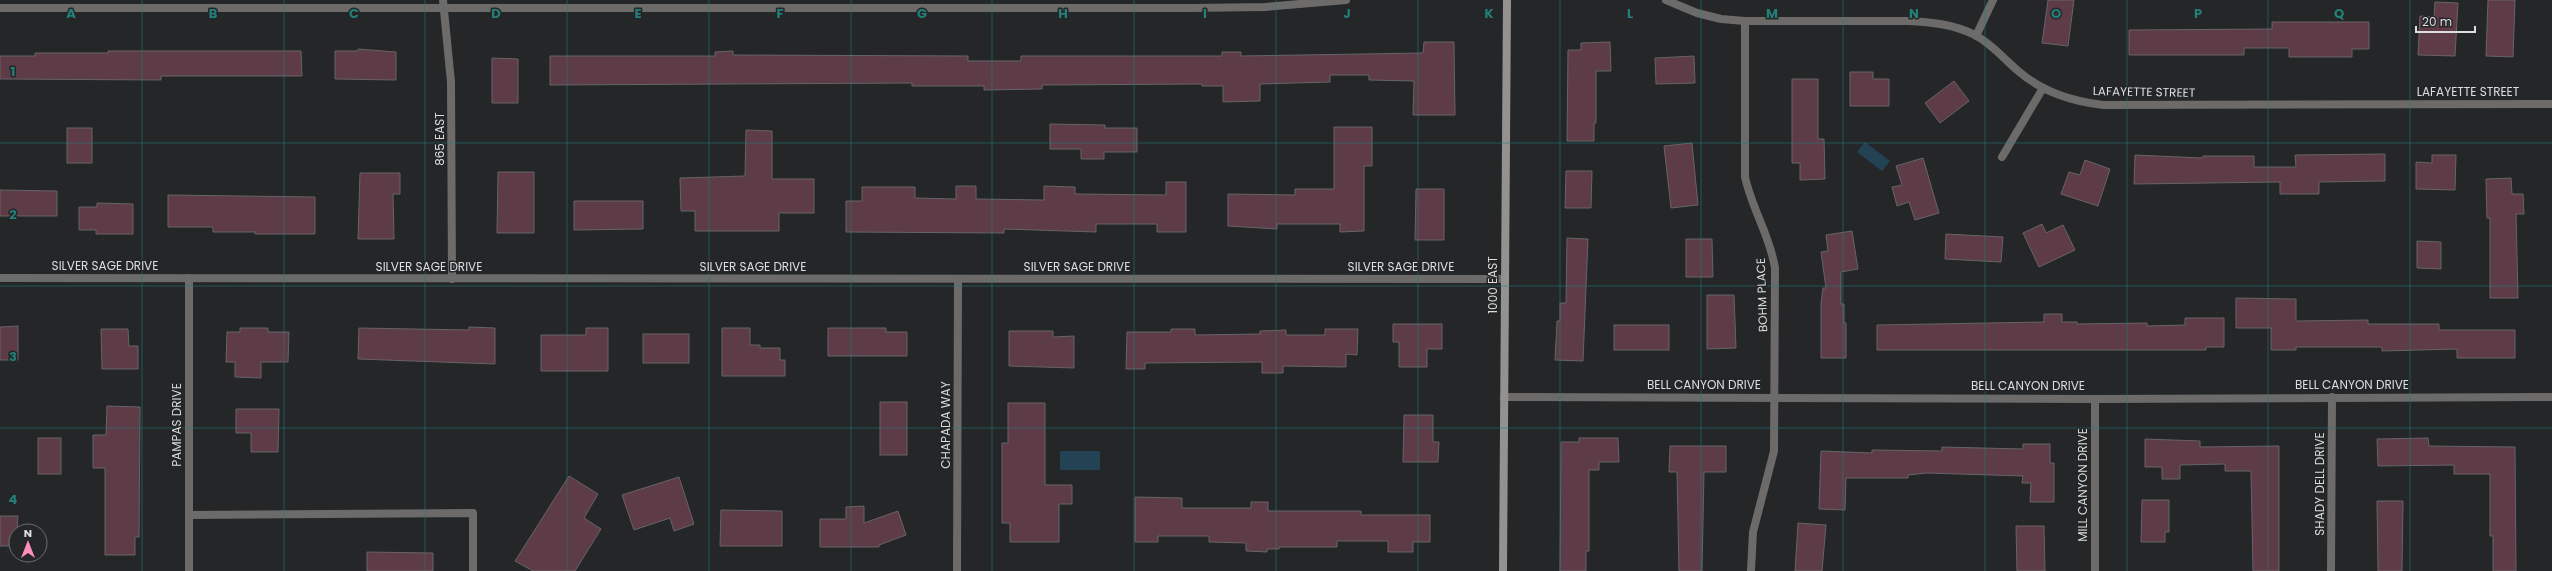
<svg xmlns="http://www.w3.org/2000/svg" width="2552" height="571" font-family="Poppins,sans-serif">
  <rect width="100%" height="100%" fill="#242628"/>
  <g fill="#234355">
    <polygon points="1865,142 1890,161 1882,171 1857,152"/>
    <rect x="1060" y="451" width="40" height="19"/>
  </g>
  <g fill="#5d3c47" stroke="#676465">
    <polygon points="2048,0 2074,0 2068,46 2042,43"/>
    <polygon points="2488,0 2515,0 2513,57 2486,56"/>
    <polygon points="2435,2 2458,3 2455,56 2418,55 2420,16 2434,17"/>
    <polygon points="2272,22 2369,22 2369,49 2352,49 2352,57 2289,57 2289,48 2244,48 2244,55 2129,55 2129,30 2272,29"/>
    <polygon points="1424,42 1454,42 1455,115 1413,115 1414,81 1369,80 1369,75 1330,75 1330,82 1260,84 1260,101 1223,102 1223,86 1202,86 1202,84 1042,85 1042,89 984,90 984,86 912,86 912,83 550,85 550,56 715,56 715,52 733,51 733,55 968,56 968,61 1021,61 1021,56 1222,56 1222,52 1241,52 1241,56 1423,53"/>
    <polygon points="1610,42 1611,71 1596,71 1596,123 1594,123 1594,141 1567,141 1568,50 1581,50 1581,43"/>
    <polygon points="358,49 396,52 396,80 335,79 335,51 357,51"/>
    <polygon points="108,51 301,51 302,76 161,76 161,80 0,79 0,56 35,56 35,53 108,53"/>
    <polygon points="1694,56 1695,83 1656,84 1655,58"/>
    <polygon points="492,58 518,59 518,103 492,103"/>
    <polygon points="1850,72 1873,72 1873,79 1889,79 1889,106 1850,106"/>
    <polygon points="1792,79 1818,79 1818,139 1824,139 1825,179 1800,180 1800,163 1792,163"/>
    <polygon points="1954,81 1969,101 1940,123 1925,103"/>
    <polygon points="1050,124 1105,125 1105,128 1137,128 1137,152 1104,152 1104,159 1081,159 1081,149 1050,149"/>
    <polygon points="1334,127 1372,127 1372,166 1364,166 1364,231 1340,232 1340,224 1277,224 1277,229 1228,226 1228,194 1295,195 1295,189 1334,189"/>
    <rect x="67" y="128" width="25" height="35"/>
    <polygon points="746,130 772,131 772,179 814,179 814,213 779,213 779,231 695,231 695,211 681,211 680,178 745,176"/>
    <polygon points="1692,143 1698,205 1671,208 1664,146"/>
    <polygon points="2385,154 2385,181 2319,182 2319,194 2280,194 2280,182 2134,184 2135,155 2203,158 2203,156 2254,156 2254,167 2296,167 2295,155"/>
    <polygon points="2432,155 2456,155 2455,190 2416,189 2416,162 2432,163"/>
    <polygon points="1923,158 1939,213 1915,220 1909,202 1897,206 1892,187 1902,185 1896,166"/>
    <polygon points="2085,160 2110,169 2098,206 2061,194 2069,172 2080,175"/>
    <polygon points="1566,171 1592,171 1591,208 1565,208"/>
    <polygon points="498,172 534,172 534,233 497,233"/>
    <polygon points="360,173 400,173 400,194 393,194 394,239 358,239"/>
    <polygon points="2511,178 2512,194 2523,194 2524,214 2516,214 2518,298 2490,298 2490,218 2487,218 2486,179"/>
    <polygon points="1166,182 1186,182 1186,232 1157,232 1157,224 1096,224 1096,232 1004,229 1004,233 846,232 846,201 862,201 862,187 915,187 915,198 956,199 956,186 976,186 976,199 1044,200 1044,186 1075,187 1075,194 1166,195"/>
    <polygon points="1416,189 1444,189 1444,240 1415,240"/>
    <polygon points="0,190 57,191 57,216 0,216"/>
    <polygon points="168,195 315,197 315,234 255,234 255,232 213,232 213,227 168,227"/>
    <polygon points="574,201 643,201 643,229 574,230"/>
    <polygon points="97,203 133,204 133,234 96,234 96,230 79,230 79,207 97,207"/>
    <polygon points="2042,224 2046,233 2063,225 2075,250 2039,267 2023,233"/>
    <polygon points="1852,231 1858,269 1841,272 1841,304 1844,304 1844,323 1846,323 1846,358 1821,358 1821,303 1823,288 1826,288 1821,252 1828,251 1826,235"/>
    <polygon points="1946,234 2003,237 2001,262 1945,259"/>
    <polygon points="1567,238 1588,239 1583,361 1555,360 1557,321 1560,321 1560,303 1566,303"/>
    <polygon points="1686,239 1712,239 1713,277 1686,277"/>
    <polygon points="2417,241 2441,242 2441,269 2417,268"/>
    <polygon points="1707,295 1734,295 1736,348 1707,349"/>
    <polygon points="2236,298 2296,299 2296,321 2368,320 2368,324 2439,324 2439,330 2515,330 2515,358 2457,358 2457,349 2382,351 2382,347 2296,347 2296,350 2271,350 2271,328 2236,328"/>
    <polygon points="2044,314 2062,314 2062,322 2077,322 2077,324 2147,323 2147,326 2185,325 2185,318 2224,318 2224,347 2206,347 2206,350 1877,350 1877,325 2044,322"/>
    <polygon points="1393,324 1442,324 1442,349 1427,349 1427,367 1399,367 1399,342 1393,342"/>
    <rect x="1614" y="325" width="55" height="25"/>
    <polygon points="18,326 18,360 0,360 0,327"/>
    <polygon points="469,327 495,328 495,364 358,359 359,328 469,330"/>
    <polygon points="240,328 268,328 268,332 289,332 288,362 261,362 261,378 235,377 235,362 226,362 227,332 240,332"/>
    <polygon points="586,328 608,328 608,371 541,371 541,335 586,335"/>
    <polygon points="722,328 750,328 750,345 760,345 760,348 780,348 780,360 785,360 785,376 722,376"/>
    <polygon points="828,328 886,328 886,332 907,332 907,356 828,356"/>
    <polygon points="101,329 128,329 129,346 138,346 138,369 102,369"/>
    <polygon points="1171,329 1195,329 1195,335 1260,334 1260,331 1286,330 1286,335 1325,335 1325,329 1358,329 1357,355 1346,354 1346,367 1283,366 1283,373 1262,373 1262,362 1145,363 1145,369 1126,369 1127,332 1171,332"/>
    <polygon points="1009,331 1053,331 1053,337 1074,336 1074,368 1009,366"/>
    <rect x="643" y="334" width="46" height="29"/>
    <rect x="880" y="402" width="27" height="53"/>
    <polygon points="1008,403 1045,403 1045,485 1072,485 1072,504 1059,504 1059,542 1010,542 1010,523 1002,523 1002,443 1008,443"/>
    <polygon points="107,406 140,407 139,537 135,537 135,555 105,555 105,468 93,468 93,435 106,435"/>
    <polygon points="236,409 279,409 278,452 251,452 251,433 236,433"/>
    <polygon points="1404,415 1433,415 1433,442 1439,442 1438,462 1403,462"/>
    <rect x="38" y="438" width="23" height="36"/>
    <polygon points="1579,438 1618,438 1619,462 1599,462 1599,470 1589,470 1589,551 1586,551 1586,571 1560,571 1561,442 1579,442"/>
    <polygon points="2428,438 2429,446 2515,447 2516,571 2493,571 2493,536 2490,536 2490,474 2454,474 2454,465 2378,466 2377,439"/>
    <polygon points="2145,439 2200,441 2200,447 2279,446 2279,571 2253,571 2251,471 2225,471 2225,464 2180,465 2180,479 2162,479 2162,467 2145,467"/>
    <polygon points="2023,444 2050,444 2050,463 2054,463 2054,502 2030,502 2031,483 2022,483 2023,476 1927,473 1908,475 1908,478 1846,478 1845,510 1819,509 1821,451 1872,453 1872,450 1942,451 1942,447 2023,449"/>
    <polygon points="1670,446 1726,446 1726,472 1704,472 1702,571 1679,571 1677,472 1669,472"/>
    <polygon points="569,476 598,494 584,518 601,529 575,571 533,571 515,561"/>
    <polygon points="679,477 694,524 674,531 670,518 634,530 622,495"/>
    <polygon points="1135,497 1182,498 1182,508 1251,508 1251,502 1268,502 1268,511 1361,511 1361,515 1430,515 1430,542 1413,542 1413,552 1388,552 1388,541 1337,541 1337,547 1279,547 1279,549 1267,549 1267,552 1246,551 1246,543 1209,542 1209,536 1158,536 1158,542 1135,542"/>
    <polygon points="2142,500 2169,500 2169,532 2165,532 2165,542 2141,542"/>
    <polygon points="2377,501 2403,501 2402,571 2378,571"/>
    <polygon points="864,506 864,523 898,511 906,535 879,545 879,547 820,547 820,519 846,519 846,507"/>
    <polygon points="721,510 782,511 782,546 720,546"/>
    <polygon points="0,516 18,516 16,546 0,546"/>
    <polygon points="1798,523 1826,525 1822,571 1795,571"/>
    <polygon points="2016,526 2044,526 2045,571 2017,571"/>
    <polygon points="367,552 433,553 433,571 367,571"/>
  </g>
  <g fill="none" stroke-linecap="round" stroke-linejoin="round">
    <polyline stroke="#6c6b6a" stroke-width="8" points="189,515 473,513 473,571"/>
    <g stroke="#6c6b6a" stroke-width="8">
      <polyline points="443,0 451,82 452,279"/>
      <path d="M1666,0l31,13 24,6 24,2h162c24,1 46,3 68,14 17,9 28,23 42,35 25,22 54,31 86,35l449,-1"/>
      <polyline points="0,8 1192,8 1265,7 1346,0"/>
      <path d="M1745,21v156c7,32 25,59 30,91l-1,183 -21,81 -2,39"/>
      <polyline points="1976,36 1993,0"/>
      <polyline points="2002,157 2043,88"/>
      <polyline points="0,278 1505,279"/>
      <polyline points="189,278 189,571"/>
      <polyline points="1504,397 2095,399 2552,397"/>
      <polyline points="2095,399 2095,571"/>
      <polyline points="957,571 958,279"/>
      <polyline points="2331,571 2332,397"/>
    </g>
    <polyline stroke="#949290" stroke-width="8" points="1503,571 1507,0"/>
  </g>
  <path fill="none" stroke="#238079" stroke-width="1" stroke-opacity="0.55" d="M142,0v571M284,0v571M425,0v571M567,0v571M709,0v571M851,0v571M992,0v571M1134,0v571M1276,0v571M1418,0v571M1560,0v571M1701,0v571M1843,0v571M1985,0v571M2127,0v571M2268,0v571M2410,0v571M0,143h2552M0,286h2552M0,428h2552"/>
  <g text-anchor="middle" stroke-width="3" stroke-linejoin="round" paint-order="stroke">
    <g font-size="12" fill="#dbddde" stroke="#242628">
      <text transform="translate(2144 92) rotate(1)" y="4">LAFAYETTE STREET</text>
      <text x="2468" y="96">LAFAYETTE STREET</text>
      <text transform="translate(440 139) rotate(-90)" y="4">865 EAST</text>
      <text x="105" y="270">SILVER SAGE DRIVE</text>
      <text x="429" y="271">SILVER SAGE DRIVE</text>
      <text x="753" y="271">SILVER SAGE DRIVE</text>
      <text x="1077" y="271">SILVER SAGE DRIVE</text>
      <text x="1401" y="271">SILVER SAGE DRIVE</text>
      <text transform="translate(1493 285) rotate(-90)" y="4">1000 EAST</text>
      <text transform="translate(1762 295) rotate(-92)" y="4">BOHM PLACE</text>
      <text x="1704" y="389">BELL CANYON DRIVE</text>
      <text x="2352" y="389">BELL CANYON DRIVE</text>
      <text x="2028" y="390">BELL CANYON DRIVE</text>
      <text transform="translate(177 425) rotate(-90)" y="4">PAMPAS DRIVE</text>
      <text transform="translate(946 425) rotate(-90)" y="4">CHAPADA WAY</text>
      <text transform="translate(2320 484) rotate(-90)" y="4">SHADY DELL DRIVE</text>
      <text transform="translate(2083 485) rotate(-90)" y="4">MILL CANYON DRIVE</text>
    </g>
  </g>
  <g font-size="13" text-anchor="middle" font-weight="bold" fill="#238079" stroke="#242628" stroke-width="3" stroke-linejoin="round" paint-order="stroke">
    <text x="71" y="18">A</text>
    <text x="213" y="18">B</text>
    <text x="354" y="18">C</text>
    <text x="496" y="18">D</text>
    <text x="638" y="18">E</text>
    <text x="780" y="18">F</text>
    <text x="922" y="18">G</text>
    <text x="1063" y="18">H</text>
    <text x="1205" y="18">I</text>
    <text x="1347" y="18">J</text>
    <text x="1489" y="18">K</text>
    <text x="1630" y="18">L</text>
    <text x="1772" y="18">M</text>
    <text x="1914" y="18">N</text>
    <text x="2056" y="18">O</text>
    <text x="2198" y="18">P</text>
    <text x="2339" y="18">Q</text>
    <text x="13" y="76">1</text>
    <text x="13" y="219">2</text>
    <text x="13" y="361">3</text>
    <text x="13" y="504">4</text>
  </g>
  <g transform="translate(28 543)"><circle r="19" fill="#242628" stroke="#6d6f71"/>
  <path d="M0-3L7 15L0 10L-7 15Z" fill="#fe8ebc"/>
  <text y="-6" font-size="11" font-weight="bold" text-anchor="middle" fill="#dbddde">N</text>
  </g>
  <path d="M2416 26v6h59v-6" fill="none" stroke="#dbddde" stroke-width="2"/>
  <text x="2422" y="26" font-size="12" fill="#dbddde" stroke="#242628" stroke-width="3" paint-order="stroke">20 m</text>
</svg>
